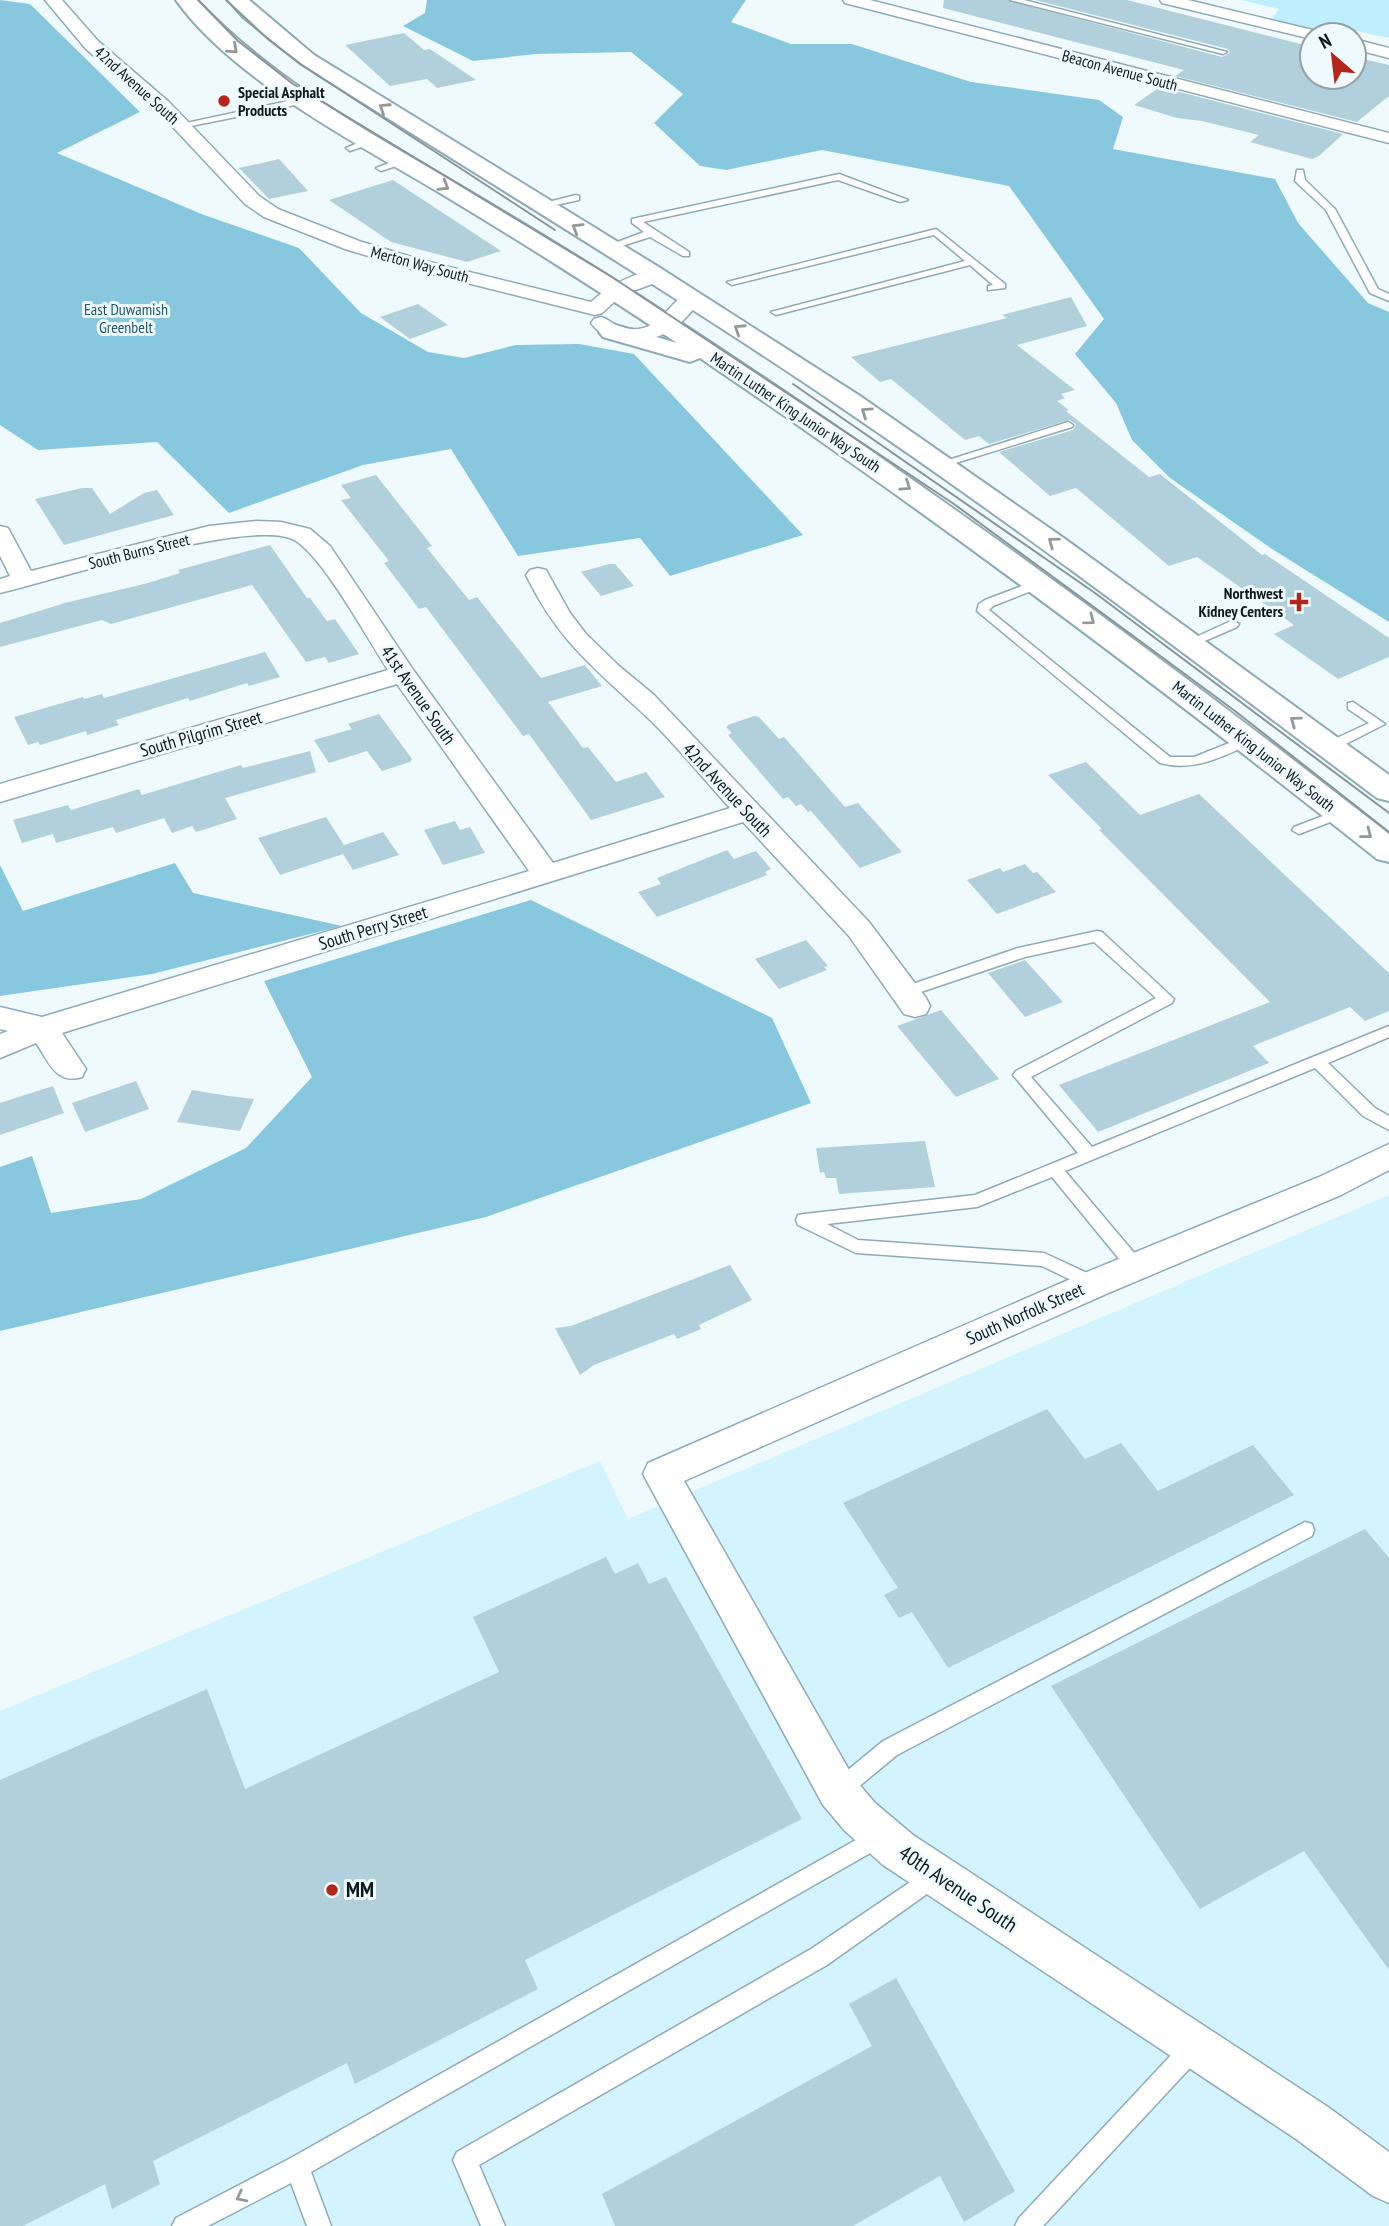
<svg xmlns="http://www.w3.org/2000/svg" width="1389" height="2226" font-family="'PT Sans Narrow',sans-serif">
  <rect width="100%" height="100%" fill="#eefafe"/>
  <polygon fill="#d3f3fe" points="1389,1195 1389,2226 0,2226 0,1711 600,1461 628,1519"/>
  <polygon fill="#bfeefe" points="1241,0 1389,0 1389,38 1334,26 1324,32 1271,20 1279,9"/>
  <g fill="#87c8de">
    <polygon points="0,0 30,4 140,112 57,153 204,215 299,248 361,313 428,352 464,358 516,345 579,344 634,354 803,535 670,576 640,538 518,556 451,449 363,465 229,513 157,442 38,450 0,425"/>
    <polygon points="427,0 746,0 731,22 791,44 852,44 971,82 1099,100 1123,117 1113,149 1275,179 1298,223 1368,303 1389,312 1389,622 1272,549 1170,478 1132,440 1116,403 1075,354 1104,319 1009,186 822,150 726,170 700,166 654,123 683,94 631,52 536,54 473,61 403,26 425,13"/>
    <polygon points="175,863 193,893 342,926 152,974 0,996 0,865 23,911"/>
    <polygon points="531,900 772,1018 811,1103 486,1217 0,1331 0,1167 32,1156 51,1213 141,1199 246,1148 312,1077 264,981"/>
  </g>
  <g fill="#b2d0db">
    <polygon points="944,0 1007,0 1222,57 1230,53 1228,49 1035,0 1127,0 1312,47 1312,77 1354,77 1355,57 1389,65 1389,96 1357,122 1175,76 1184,70 943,8"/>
    <polygon points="404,33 424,50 430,49 476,80 437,88 427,79 390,86 345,45"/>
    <polygon points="1160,87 1343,134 1319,156 1312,159 1250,142 1259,135 1202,121 1177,118 1134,105"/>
    <polygon points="279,159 308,191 269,199 239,168"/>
    <polygon points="393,180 501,251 467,262 391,242 329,200"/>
    <polygon points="1071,297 1087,326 1017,345 1075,390 1061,394 1065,398 1057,401 1069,410 1066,411 1149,477 1160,474 1262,555 1265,554 1389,638 1389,657 1338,679 1274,634 1294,625 1197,557 1169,566 1076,488 1050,496 999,452 1073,430 1076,424 1069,420 989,444 979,436 965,440 891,379 880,382 851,357 1007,318 1002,315"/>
    <polygon points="418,304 448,325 410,339 380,317"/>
    <polygon points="376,475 432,546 427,548 469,600 477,597 541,678 585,665 602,686 548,702 583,748 588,747 616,782 646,772 665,797 591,820 529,734 523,736 426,607 419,609 384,563 389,561 341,500 351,498 341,485"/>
    <polygon points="82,488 92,488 110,514 144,493 157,490 174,515 64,545 35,499"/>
    <polygon points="270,545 307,598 310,598 327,621 335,619 359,654 329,663 325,657 306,662 252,585 111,624 102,620 0,647 0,623 65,603 148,583 180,573 178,570"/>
    <polygon points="609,564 615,564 634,586 601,596 581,572"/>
    <polygon points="265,652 280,677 249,686 247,683 190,701 188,698 116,720 119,725 87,735 86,731 40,745 38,742 28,745 14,717 83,697 84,699 102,694 104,698"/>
    <polygon points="379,714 412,759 410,762 382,771 367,751 329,763 314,740 352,729 348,724"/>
    <polygon points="754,716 759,717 779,739 784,737 845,807 858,803 902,852 860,868 811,811 808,812 801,804 796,806 788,797 783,799 728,735 732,733 726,727 728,725"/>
    <polygon points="310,751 316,772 225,798 237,819 196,832 192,826 172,833 164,818 116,833 113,827 56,843 53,834 22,843 13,820 68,805 71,810 139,789 142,795 241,765 243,768"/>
    <polygon points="1086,762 1140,815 1199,794 1389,973 1389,1011 1365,1021 1350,1007 1253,1046 1269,1063 1098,1132 1059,1085 1270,1002 1099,830 1102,829 1048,775"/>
    <polygon points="326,817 344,845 383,832 399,855 353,870 343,854 280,875 258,838"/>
    <polygon points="455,821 460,830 470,827 485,853 443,865 424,830"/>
    <polygon points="727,850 734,859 756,851 771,869 765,872 767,875 752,881 657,917 638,892 661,884 657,878"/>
    <polygon points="1025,864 1033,873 1037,872 1056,892 997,914 967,880 1000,868 1003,872"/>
    <polygon points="806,940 828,966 824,967 827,970 779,989 755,959"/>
    <polygon points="1025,960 1063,1002 1025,1017 988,973"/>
    <polygon points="941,1010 999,1079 956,1097 897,1026"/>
    <polygon points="136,1081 149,1109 85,1132 72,1103"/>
    <polygon points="53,1086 64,1113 0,1135 0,1103"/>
    <polygon points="192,1090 229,1096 254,1099 240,1131 177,1122"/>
    <polygon points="925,1141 935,1187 839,1194 836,1178 826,1178 824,1172 820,1173 816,1148"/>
    <polygon points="730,1265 752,1300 699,1325 701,1329 677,1339 674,1334 594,1365 580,1375 555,1328 571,1326"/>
    <polygon points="1047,1409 1085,1459 1121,1443 1158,1491 1253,1445 1294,1495 948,1668 912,1612 899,1618 884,1595 898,1588 843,1503"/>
    <polygon points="1365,1529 1389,1558 1389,1970 1304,1851 1200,1909 1051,1686"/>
    <polygon points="606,1557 615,1574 638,1563 649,1584 666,1577 802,1819 525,1960 538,1989 355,2084 347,2063 153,2161 160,2184 112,2209 105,2184 23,2226 0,2226 0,1780 207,1689 245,1789 499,1672 473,1617"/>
    <polygon points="896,1978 1015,2191 964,2222 940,2176 853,2226 615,2226 602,2194 872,2046 849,2004"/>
  </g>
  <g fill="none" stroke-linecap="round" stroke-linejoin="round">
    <defs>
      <g id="service">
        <polygon points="1010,0 1024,0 1227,52 1223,54"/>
        <polygon points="302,98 306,101 305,103 181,128 177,125"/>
        <polygon points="370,138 373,139 373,143 350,151 346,148"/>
        <polygon points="402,158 405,159 405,163 381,171 376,168"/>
        <polygon points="1297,170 1303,170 1305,180 1335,209 1378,289 1389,294 1389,301 1370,293 1326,210 1295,181"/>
        <polygon points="839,174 908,200 900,202 838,180 643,222 689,252 689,256 683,256 650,237 609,250 604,247 644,232 632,223 632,219"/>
        <polygon points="576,195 579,196 579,200 541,208 536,205"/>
        <polygon points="936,229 1005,284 1005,288 988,290 988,286 993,285 970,265 776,315 771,312 965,261 934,235 732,285 727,282"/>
        <polygon points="1068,422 1073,425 1072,427 946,466 936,464"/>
        <path d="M1040,579l4,1v6l-51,20 -4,4 181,147h24l53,-21 7,4 -2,3c-30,14 -58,29 -92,20l-183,-152 2,-7 6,-4z"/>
        <polygon points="1233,620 1239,624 1237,627 1193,646 1189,647 1183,643"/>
        <polygon points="1353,702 1385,724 1334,750 1324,750 1324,744 1369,723 1348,709 1348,703"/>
        <polygon points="1341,809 1348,813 1346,816 1299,834 1292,830 1294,827"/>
        <polygon points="1097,931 1102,932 1174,999 1172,1003 1031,1077 1092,1147 1389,1026 1389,1037 1328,1063 1375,1108 1389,1116 1389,1130 1363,1116 1315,1068 1065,1171 1141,1261 1143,1266 1141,1271 1129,1271 1052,1177 977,1207 827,1224 858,1240 1044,1253 1100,1279 1102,1284 1100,1289 1094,1291 1042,1266 856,1253 798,1225 796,1220 798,1215 804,1214 975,1195 1078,1153 1013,1075 1016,1071 1156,998 1094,942 1025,957 906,997 899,992 901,988 1018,948"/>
        <polygon points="1305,1522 1312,1524 1314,1530 1312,1536 897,1755 845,1798 838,1801 831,1798 828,1791 831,1784 883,1741"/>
        <polygon points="879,1827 886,1830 889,1837 886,1844 311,2172 331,2226 307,2226 291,2183 208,2226 172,2226 176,2218 289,2159"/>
        <polygon points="934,1866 941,1870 945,1877 941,1884 827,1965 479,2165 505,2226 481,2226 453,2160 457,2152 811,1949"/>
        <polygon points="1195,2035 1203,2038 1206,2046 1203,2054 1043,2226 1015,2226 1019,2218 1187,2038"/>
      </g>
      <g id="minor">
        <path d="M45,0h17l36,41 71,61 90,94 19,13 81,32 66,20 166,41c15,-14 51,-36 72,-30l3,4 -3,4 -41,15 -20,18 -7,2 -184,-46 -66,-20 -81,-32 -19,-13 -88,-94 -71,-61z"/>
        <polygon points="843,0 870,0 1389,133 1389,143 845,3"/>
        <polygon points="1160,0 1188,0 1321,32 1323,35 1312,35 1312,39 1162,3"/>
        <polygon points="1354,39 1389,48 1389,58 1354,49"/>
        <path d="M692,292l7,2 3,4c-8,11 -19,24 -30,32 -23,14 -64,17 -81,-7l3,-4 7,-2c8,2 12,8 20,10 40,12 46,-29 71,-35z"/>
        <path d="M257,521l24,1 29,7 20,17 84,125 139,192 177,-55c-31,-34 -61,-72 -95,-102 -49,-45 -79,-70 -109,-131l4,-5 8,-2 8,2 24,43 16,21 33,32 35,29 215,227 57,76 4,8 -4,8 -11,3 -11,-3 -55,-78 -106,-114 -681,211 24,36 -4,8c-26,8 -33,-15 -46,-34l-36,15v-24l8,-3 -8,-2v-22l42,10 487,-146 -132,-187 -397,118v-18l388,-114c-21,-32 -63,-110 -92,-129 -38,-26 -245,40 -296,52v-14l10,-3 -10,-20v-30l8,2 23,43 178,-45z"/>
        <polygon points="1389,1144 1389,1170 1341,1195 1106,1294 684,1481 853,1777 875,1803 913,1835 1328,2107 1389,2152 1389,2203 1373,2196 1296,2139 883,1865 845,1831 823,1805 643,1474 648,1463 1082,1274 1319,1177"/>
      </g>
      <g id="secondary">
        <path d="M176,0h21c70,74 156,123 243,174 73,43 147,87 218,134 252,163 494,341 731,526v28l-12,-3c-220,-175 -444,-343 -677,-501l-10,4 -87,-25 -4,-5 4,-5 9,-3 65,19c-78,-52 -157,-102 -237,-150 -82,-49 -208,-114 -264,-193z"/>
        <path d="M228,0h21l65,55 343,211 203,130 205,143 324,236v26l-12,-3c-176,-132 -352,-266 -535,-390 -177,-120 -361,-230 -542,-345l-57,-46z"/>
      </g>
    </defs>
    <use href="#service" stroke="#8eabb5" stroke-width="3"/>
    <use href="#minor" stroke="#8eabb5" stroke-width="3"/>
    <use href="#secondary" stroke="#8eabb5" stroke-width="4"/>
    <use href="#service" fill="#fff" fill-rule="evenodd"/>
    <use href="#minor" fill="#fff" fill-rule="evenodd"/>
    <use href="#secondary" fill="#fff" fill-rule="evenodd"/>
    <g stroke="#899598" stroke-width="2">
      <polyline points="198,0 238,41 293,84 612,277 954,504 1235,711 1389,832"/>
      <polyline points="226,0 269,40 302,65 555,230"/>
      <polyline points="793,384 1095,593 1389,813"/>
    </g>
  </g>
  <defs><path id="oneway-chevron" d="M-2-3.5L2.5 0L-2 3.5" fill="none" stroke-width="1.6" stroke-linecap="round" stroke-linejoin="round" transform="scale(1.75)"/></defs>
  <g stroke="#939899">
    <use href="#oneway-chevron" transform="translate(233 49) rotate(42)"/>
    <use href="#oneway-chevron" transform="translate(384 108) rotate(-147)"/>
    <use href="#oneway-chevron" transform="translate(444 186) rotate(31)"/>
    <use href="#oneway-chevron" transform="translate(577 228) rotate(-149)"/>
    <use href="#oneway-chevron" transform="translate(739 329) rotate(-147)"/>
    <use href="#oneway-chevron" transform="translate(866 412) rotate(-146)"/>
    <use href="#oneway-chevron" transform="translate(906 486) rotate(34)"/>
    <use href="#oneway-chevron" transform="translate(1053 542) rotate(-144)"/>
    <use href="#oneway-chevron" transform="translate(1090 620) rotate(37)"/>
    <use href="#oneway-chevron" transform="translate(1295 721) rotate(-144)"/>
    <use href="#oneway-chevron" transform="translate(1367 834) rotate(38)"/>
    <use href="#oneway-chevron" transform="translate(241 2197) rotate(153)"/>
  </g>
  <g fill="#b4261b" stroke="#eefafe" stroke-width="2.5">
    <circle cx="224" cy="101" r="7"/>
    <path d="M1295.5 591.5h7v7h7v7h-7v7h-7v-7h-7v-7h7z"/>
    <circle cx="332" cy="1890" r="7"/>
  </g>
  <g text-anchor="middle" stroke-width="6" stroke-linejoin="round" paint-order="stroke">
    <g font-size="16" fill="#0e1a1d" stroke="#eefafe">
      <text transform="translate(1120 70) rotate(15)" y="6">Beacon Avenue South</text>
      <text transform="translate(137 85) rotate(42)" y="6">42nd Avenue South</text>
      <text transform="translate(420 264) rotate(15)" y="6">Merton Way South</text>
      <text transform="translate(796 412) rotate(34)" y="6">Martin Luther King Junior Way South</text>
      <text transform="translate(139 551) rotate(-14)" y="6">South Burns Street</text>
      <text transform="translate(1254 746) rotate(38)" y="6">Martin Luther King Junior Way South</text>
    </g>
    <g font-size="16" font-weight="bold" fill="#0e1a1d" stroke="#eefafe" text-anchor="start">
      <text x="238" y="98">Special Asphalt<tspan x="238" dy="18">Products</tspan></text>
      <text x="1283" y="599" text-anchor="end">Northwest<tspan x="1283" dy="18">Kidney Centers</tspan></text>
    </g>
    <g font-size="16" fill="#225868" stroke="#eefafe">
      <text x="126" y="315">East Duwamish<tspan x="126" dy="18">Greenbelt</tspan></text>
    </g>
    <g font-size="18" fill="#0e1a1d" stroke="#eefafe">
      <text transform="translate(418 695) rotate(55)" y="6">41st Avenue South</text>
      <text transform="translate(201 734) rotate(-16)" y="6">South Pilgrim Street</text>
      <text transform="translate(727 790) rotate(47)" y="6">42nd Avenue South</text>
      <text transform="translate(373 928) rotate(-17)" y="6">South Perry Street</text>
      <text transform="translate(1025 1314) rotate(-24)" y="6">South Norfolk Street</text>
    </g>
    <g font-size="21" fill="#0e1a1d" stroke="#eefafe">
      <text transform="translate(958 1889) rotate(34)" y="7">40th Avenue South</text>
    </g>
    <g font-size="21" font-weight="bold" fill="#0e1a1d" stroke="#eefafe" text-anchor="start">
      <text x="346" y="1897">MM</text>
    </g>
  </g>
  <g transform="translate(1333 56) rotate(332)"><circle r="33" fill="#eefafe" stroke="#94a0a4" stroke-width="2"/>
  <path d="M0-5L12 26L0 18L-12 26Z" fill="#b4261b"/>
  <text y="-10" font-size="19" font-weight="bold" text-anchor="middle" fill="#0e1a1d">N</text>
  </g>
</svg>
